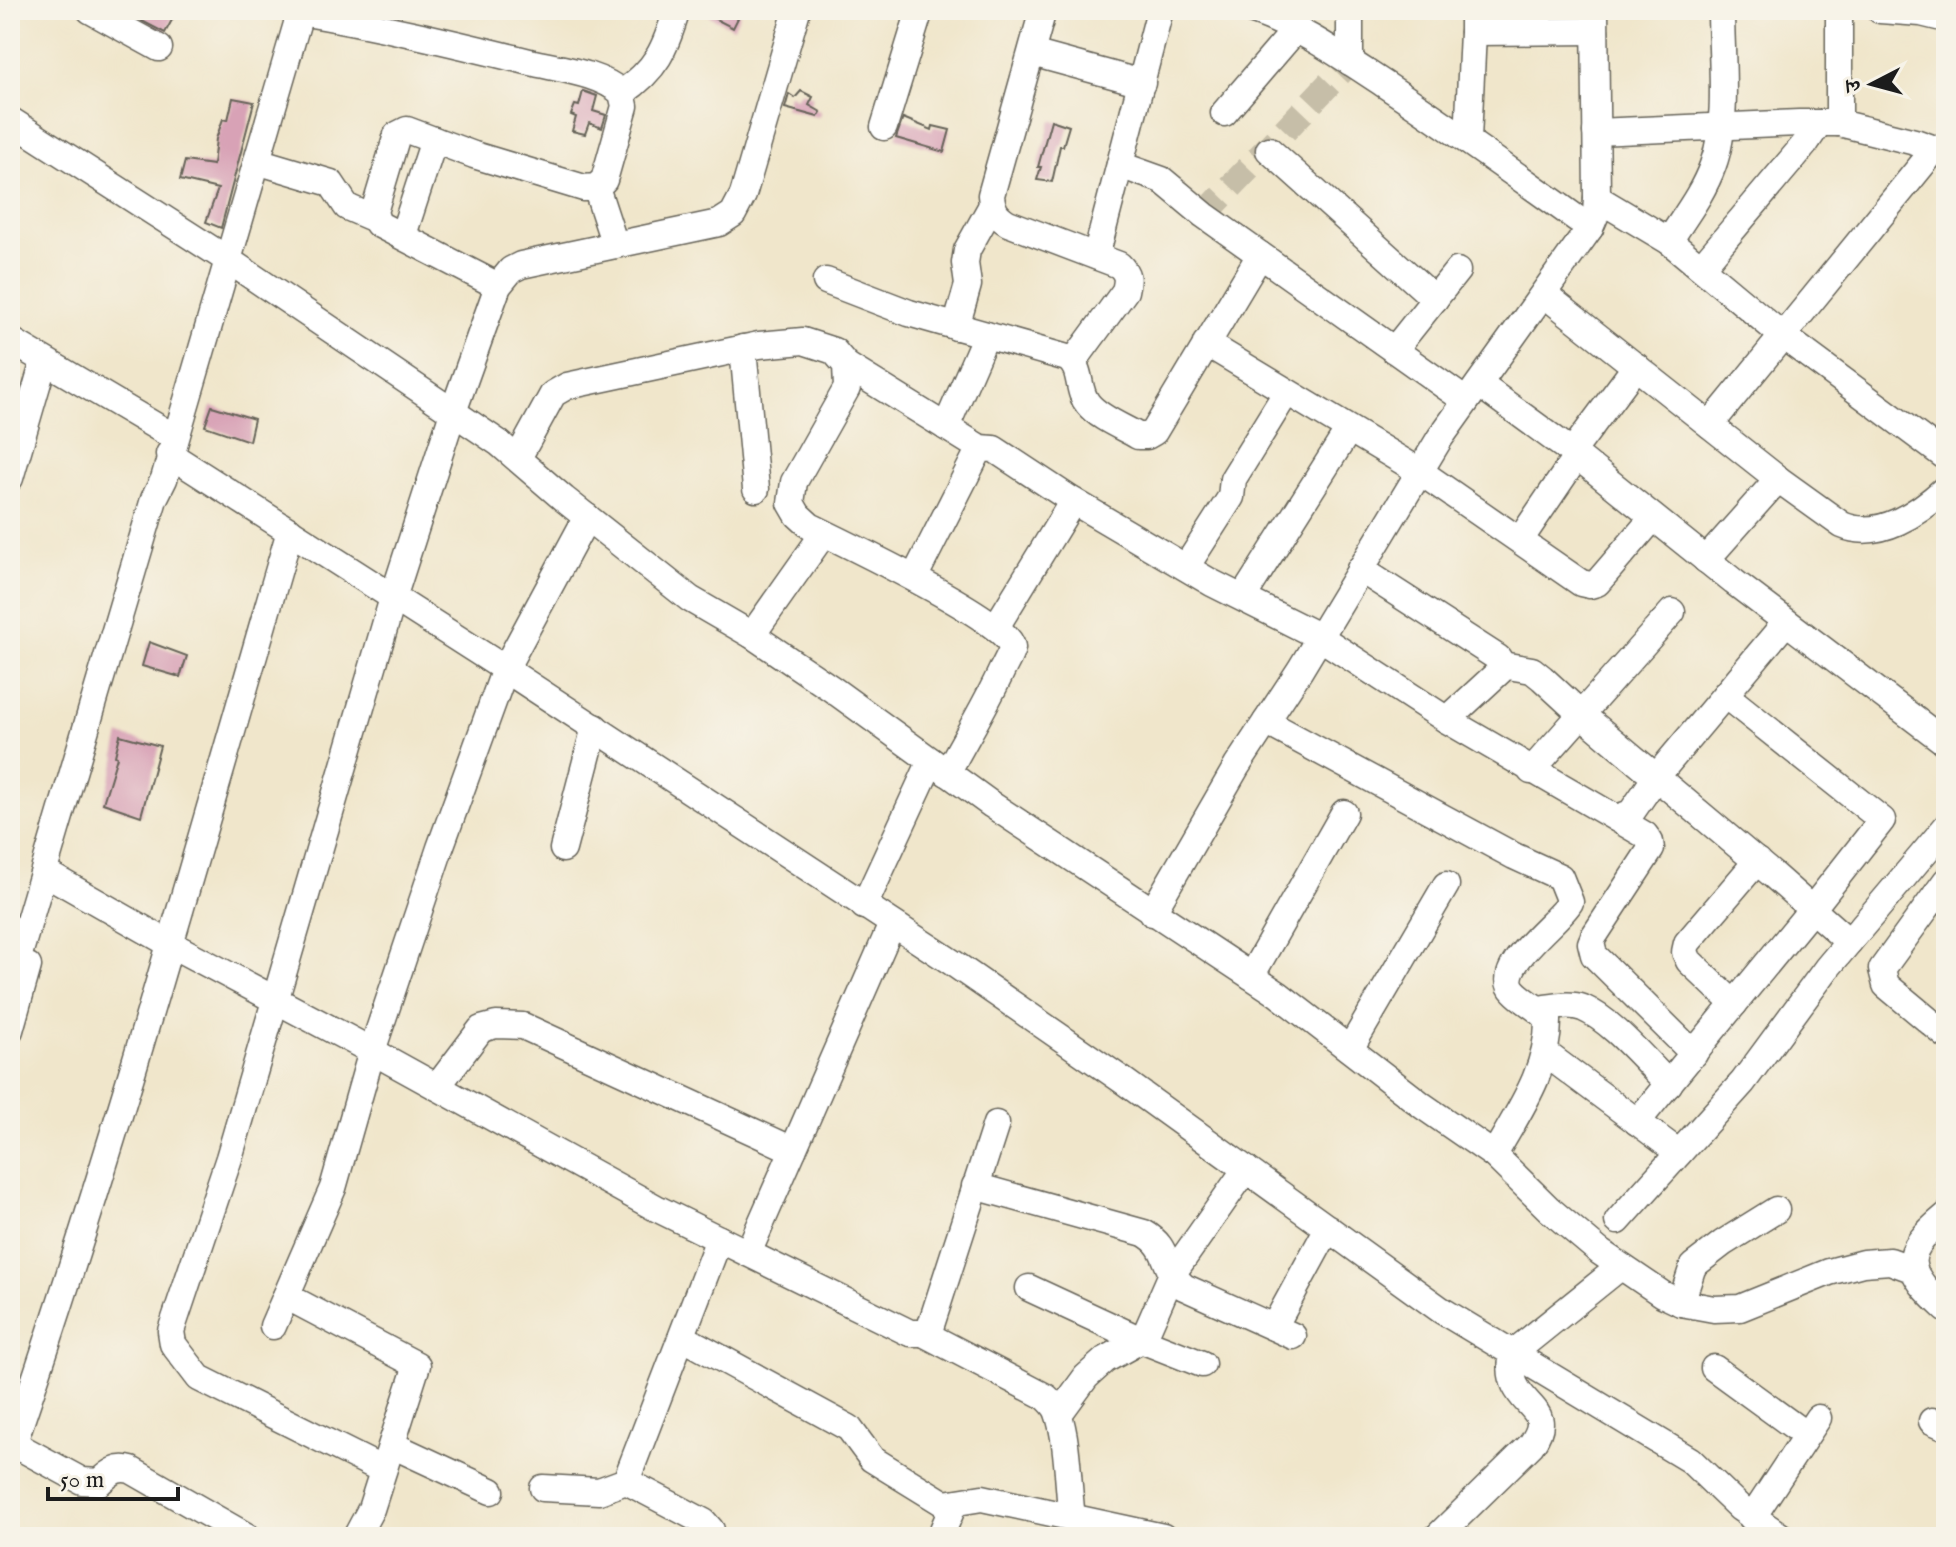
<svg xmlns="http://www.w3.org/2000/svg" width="1956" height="1547" font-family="'IM FELL English','Noto Serif Devanagari',serif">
  <rect width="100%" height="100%" fill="#f7f3e8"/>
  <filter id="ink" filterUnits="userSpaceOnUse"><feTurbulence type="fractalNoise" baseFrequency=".0125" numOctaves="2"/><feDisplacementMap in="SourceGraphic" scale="16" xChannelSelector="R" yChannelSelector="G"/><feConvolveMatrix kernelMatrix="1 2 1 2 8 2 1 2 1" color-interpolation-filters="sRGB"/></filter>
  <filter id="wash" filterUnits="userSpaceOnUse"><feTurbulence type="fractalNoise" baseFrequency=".006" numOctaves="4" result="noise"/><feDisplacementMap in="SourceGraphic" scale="32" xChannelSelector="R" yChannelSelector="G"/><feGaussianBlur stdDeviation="1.8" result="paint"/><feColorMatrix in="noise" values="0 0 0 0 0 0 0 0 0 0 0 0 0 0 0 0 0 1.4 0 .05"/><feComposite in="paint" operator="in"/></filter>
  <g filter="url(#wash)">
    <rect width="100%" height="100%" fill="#f0e6cb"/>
    <g id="blocks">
      <g fill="#d8a2b6">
        <polygon points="147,10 160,10 173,18 165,33 142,21"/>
        <polygon points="698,10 733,10 740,14 733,28"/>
        <polygon points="583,91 597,96 593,111 606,115 602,128 589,123 585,134 572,131 576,117 571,115 575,105 579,106"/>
        <polygon points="801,91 813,97 809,105 821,112 818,117 785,108 789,94 795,98"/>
        <polygon points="233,98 254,102 221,228 206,222 218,189 180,180 185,161 213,165 216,139 223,119 228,120"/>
        <polygon points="903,118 932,130 933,126 950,130 944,152 896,138"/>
        <polygon points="1051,120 1069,126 1063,146 1060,146 1052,182 1037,180 1041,167 1038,167"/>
        <polygon points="212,406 254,419 249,441 205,426"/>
        <polygon points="149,642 187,656 180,677 142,666"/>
        <polygon points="120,735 160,746 141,816 103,803 117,757 115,756"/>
      </g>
    </g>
  </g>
  <g filter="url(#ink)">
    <use href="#blocks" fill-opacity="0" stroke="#666359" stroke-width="2"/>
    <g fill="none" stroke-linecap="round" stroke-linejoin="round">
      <polyline stroke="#c6bea8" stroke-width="26" stroke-dasharray="26 13" stroke-linecap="butt" points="1204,215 1350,62"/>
      <defs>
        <g id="minor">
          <polyline points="90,10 159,48"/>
          <path d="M1043,10l-52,185c1,14 5,21 17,28l111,42c9,9 9,14 6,26l-52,71"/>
          <path d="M1250,10c49,16 91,46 134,74 70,46 138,95 206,144"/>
          <polyline points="1473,10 1473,32 1595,31"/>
          <polyline points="1880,10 1921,13 1946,19"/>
          <path d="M300,12c78,13 153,31 230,50 29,7 70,11 92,31l3,13 -21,74 -8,7 -12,1 -110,-33 -67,-25 -10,5 -23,77 4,12 120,62"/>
          <polyline points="1032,53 1142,83"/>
          <polyline points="1350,62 1350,10"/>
          <path d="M622,93c35,-24 43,-44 55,-83"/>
          <polyline points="1224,113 1297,28"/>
          <polyline points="10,120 228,260 499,443 564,499 690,599 752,635 832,689 992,805 1278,994 1423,1106 1494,1155 1549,1209 1600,1252 1662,1294 1681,1303 1714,1309 1740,1308 1829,1272 1863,1263 1890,1261 1912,1269"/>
          <polyline points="1839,123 1839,10"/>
          <polyline points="884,127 920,10"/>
          <polyline points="1596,132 1799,123 1839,123 1915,142 1946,153"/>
          <polyline points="1468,139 1473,32"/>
          <polyline points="1269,150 1435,299"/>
          <polyline points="257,161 331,183 347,207 375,219"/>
          <polyline points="1120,165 1162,180 1204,215 1466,401"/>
          <polyline points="596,187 615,245"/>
          <polyline points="1597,198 1669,241 1783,336 1946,457"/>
          <polyline points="403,235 434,140"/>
          <path d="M1669,241c16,-25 34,-48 44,-76 16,-44 8,-107 8,-155"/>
          <polyline points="1096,256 1160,10"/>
          <polyline points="1702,266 1805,144 1819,123"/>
          <path d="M826,281l83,32 158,45c16,10 9,32 21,46 11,14 35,23 50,32h9l7,-4 106,-177"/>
          <path d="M1544,294l234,185 64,46c37,16 78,-13 104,-37"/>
          <polyline points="956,327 968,285 965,263 967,250 991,207"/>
          <polyline points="10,340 174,437"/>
          <polyline points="1206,343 1419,471 1581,583 1590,585 1597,583 1653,518"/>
          <polyline points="743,348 756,489"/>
          <polyline points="1394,350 1457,271"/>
          <polyline points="846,365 980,448"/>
          <polyline points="1479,384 1572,452 1734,582 1946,743"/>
          <polyline points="1710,425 1935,149"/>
          <polyline points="946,427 986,335"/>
          <polyline points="1572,452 1636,366"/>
          <polyline points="169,454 505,669 953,963 1125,1082 1441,1310 1690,1460 1740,1508 1782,1537"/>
          <path d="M518,458l35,-64 14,-8 192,-41 44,-4 31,10 12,14 1,23 -53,94 -3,21 7,12 12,11c28,14 204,97 202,122 -1,6 -7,16 -10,22 -16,35 -37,69 -55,103"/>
          <polyline points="10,478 44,361"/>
          <polyline points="1520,540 1577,456"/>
          <polyline points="1706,560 1778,479"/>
          <polyline points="1186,567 1231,497 1233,479 1286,393"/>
          <polyline points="1360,569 1498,658 1502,665 1500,671 1447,720"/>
          <polyline points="914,578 980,448 994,449 1073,501 1212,583 1318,636 1447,720 1645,835 1650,842 1651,849 1594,936 1591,943 1594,955 1694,1054"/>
          <polyline points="1243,597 1348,431"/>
          <polyline points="996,627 1073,501"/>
          <polyline points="752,635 824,533"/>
          <polyline points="1502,665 1532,670 1542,678 1581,714 1773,875 1849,942"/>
          <path d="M1266,722l248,134 46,21 10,25c-11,20 -79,66 -56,89 10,11 24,16 34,28 1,51 -30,93 -54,136"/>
          <polyline points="1531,771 1672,612"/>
          <polyline points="1616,818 1631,813 1656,777 1786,622"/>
          <polyline points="563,849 595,727"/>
          <polyline points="44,872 170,944 372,1051 656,1208 910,1333 923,1333 930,1328 996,1124"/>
          <polyline points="1946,881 1882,969 1886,985 1946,1035"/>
          <polyline points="864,906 931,761"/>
          <polyline points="1152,913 1237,766 1300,670 1440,438 1590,228 1596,214 1597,198 1595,10"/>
          <polyline points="1251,976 1344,813"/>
          <polyline points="10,985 154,499 164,479 301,10"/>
          <polyline points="1734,1004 1689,961 1685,952 1687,943 1757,861"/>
          <path d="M1539,1009c14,-2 30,-6 44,-1 30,13 62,53 86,76"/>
          <polyline points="10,1030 28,966"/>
          <polyline points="1350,1049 1446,885"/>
          <polyline points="1545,1053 1679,1153"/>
          <polyline points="437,1087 481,1029 496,1025 523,1026 793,1150"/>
          <polyline points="1637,1122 1812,909 1882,820 1725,695"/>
          <path d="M975,1186l169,47c27,15 17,35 40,54l109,49"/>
          <path d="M1946,1216c-46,38 -43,54 0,93"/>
          <polyline points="1618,1221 1743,1082 1827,968 1946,827"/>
          <polyline points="748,1253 892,924"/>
          <polyline points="1029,1288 1141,1340 1202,1364"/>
          <polyline points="286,1296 417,1365 371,1509 356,1537"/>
          <polyline points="1681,1303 1693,1266 1723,1243 1776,1210"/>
          <polyline points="273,1326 333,1188 372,1051 440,848 505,669 587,517"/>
          <polyline points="1274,1327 1328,1228"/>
          <path d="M923,1333l123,64c5,5 10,9 12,16 10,27 10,75 14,105"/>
          <polyline points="682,1337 849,1428 872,1459 945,1504 982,1498 1163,1537"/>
          <polyline points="1714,1368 1806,1435"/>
          <polyline points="1059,1414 1086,1377 1105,1360 1141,1340 1147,1331 1171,1276 1246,1169"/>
          <polyline points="1932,1421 1946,1427"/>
          <polyline points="392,1445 491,1491"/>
          <polyline points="383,1470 199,1378 173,1344 171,1331 229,1158 393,598 453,412 498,286 511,270 521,265 719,223 733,214 743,195 797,10"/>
          <polyline points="626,1481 704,1522 711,1530 712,1537"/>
          <polyline points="543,1488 599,1491 626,1481 719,1239"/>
          <polyline points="1752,1518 1818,1418"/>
          <path d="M248,1537l-117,-67c-14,-4 -21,3 -31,12l-18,-1 -59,-32 -5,-5 -2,-8c102,-299 186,-603 274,-905"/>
          <polyline points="940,1537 954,1504"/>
          <path d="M1437,1537l94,-92c23,-32 -4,-35 -16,-60 -5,-11 -4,-21 -2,-32l107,-86"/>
        </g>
      </defs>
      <use href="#minor" stroke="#666359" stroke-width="29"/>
      <use href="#minor" stroke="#fff" stroke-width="26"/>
    </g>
  </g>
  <rect width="1956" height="1547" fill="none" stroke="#f7f3e8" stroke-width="40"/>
  <g transform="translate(1872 84) rotate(264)" stroke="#f7f3e8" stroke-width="6" paint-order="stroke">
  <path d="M0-6L14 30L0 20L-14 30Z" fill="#1c1c1c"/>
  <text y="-12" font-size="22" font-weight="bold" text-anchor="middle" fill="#1c1c1c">उ</text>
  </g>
  <path d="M48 1487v12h130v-12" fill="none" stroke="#1c1c1c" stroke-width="4"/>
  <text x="60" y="1487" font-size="24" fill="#1c1c1c" stroke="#f7f3e8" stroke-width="6" paint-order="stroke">50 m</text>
</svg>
